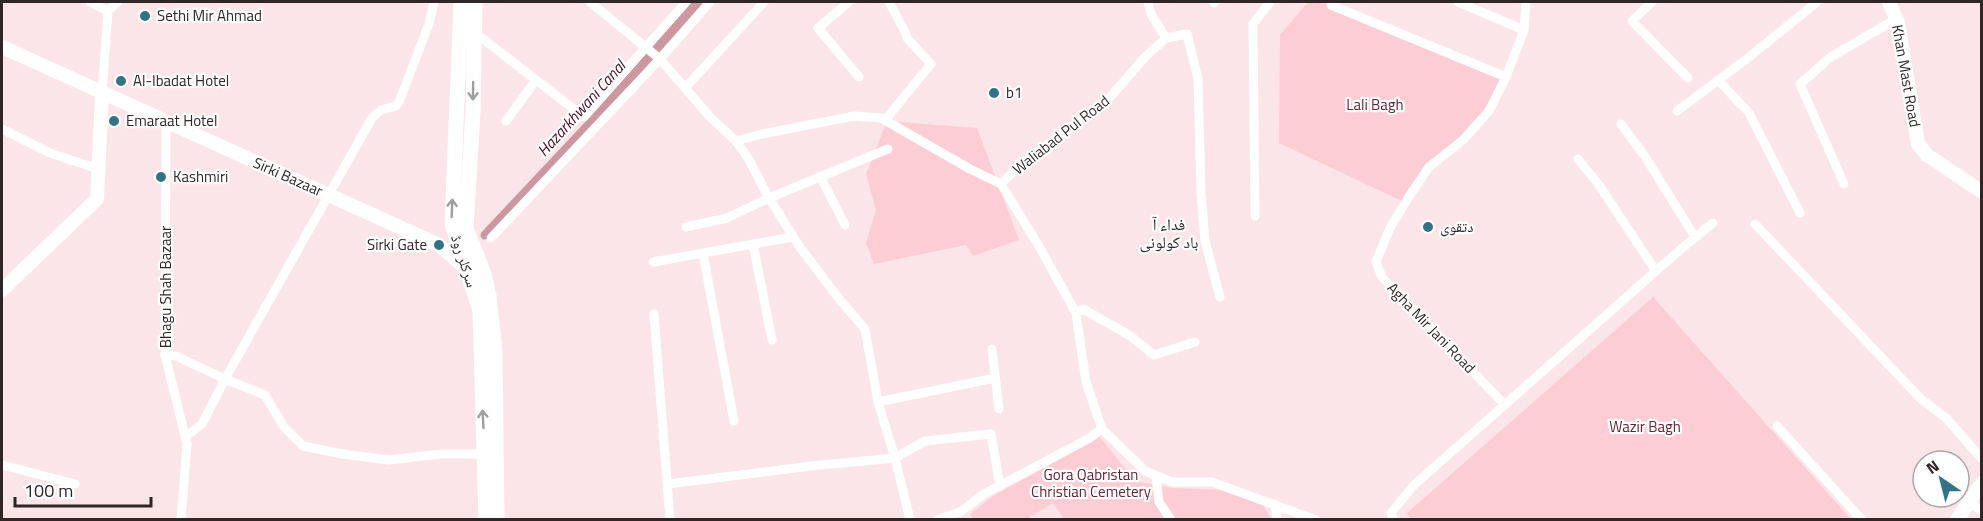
<svg xmlns="http://www.w3.org/2000/svg" width="1983" height="521" font-family="'Titillium Web','Noto Naskh Arabic',sans-serif">
  <rect width="100%" height="100%" fill="#fce5e8"/>
  <g fill="#fdcdd5">
    <polygon points="1308,2 1327,2 1506,77 1489,111 1429,167 1406,203 1279,143 1280,35"/>
    <polygon points="887,121 977,128 1019,240 973,256 966,245 874,264 866,243 876,210 866,174"/>
    <polygon points="1653,297 1851,519 1411,519 1407,513"/>
    <polygon points="1100,437 1135,481 1174,488 1225,490 1261,501 1271,519 1064,519 1053,503 1027,519 973,519 970,514 993,496"/>
  </g>
  <g fill="none" stroke-linecap="round" stroke-linejoin="round">
    <polyline stroke="#cc97a0" stroke-width="9" points="485,235 595,118 698,2"/>
    <g stroke="#fff" stroke-width="9">
      <polyline points="90,2 108,11"/>
      <polyline points="590,2 660,59 710,117 736,141 748,158 769,198 799,246 840,300 865,329 878,402 895,458 910,520"/>
      <polyline points="849,2 818,28 859,77"/>
      <polyline points="1334,2 1331,5 1506,77"/>
      <polyline points="1458,2 1524,30"/>
      <polyline points="1652,2 1632,21 1688,78"/>
      <polyline points="1214,3 1215,2"/>
      <polyline points="474,32 584,117 686,2"/>
      <polyline points="1166,38 1187,34 1198,79 1201,192 1205,241 1220,297"/>
      <polyline points="1718,80 1749,113 1800,213"/>
      <polyline points="685,88 764,2"/>
      <polyline points="102,94 108,11 118,2"/>
      <polyline points="1677,111 1748,58 1817,2"/>
      <polyline points="885,120 931,64 907,38 906,34 889,2"/>
      <polyline points="506,121 536,80"/>
      <polyline points="166,123 165,355 187,444 181,520"/>
      <polyline points="1621,124 1646,158 1695,237"/>
      <polyline points="2,129 50,153 98,169"/>
      <polyline points="736,141 762,134 854,116 881,118 970,169 1001,184 1040,248 1076,313 1086,382 1102,429 1145,471 1172,482 1212,482 1316,520"/>
      <polyline points="1578,159 1599,185 1656,271"/>
      <polyline points="820,176 845,225"/>
      <polyline points="1001,184 1021,164 1105,103 1145,57 1166,38 1151,14 1148,2"/>
      <polyline points="1844,184 1800,84 1831,57 1896,19"/>
      <polyline points="1255,216 1253,24 1270,2"/>
      <polyline points="1755,224 1921,399 1946,418 1982,459"/>
      <polyline points="686,227 727,218 769,198 888,149"/>
      <polyline points="491,238 660,59 710,2"/>
      <polyline points="753,244 772,340"/>
      <polyline points="703,253 734,421"/>
      <polyline points="653,262 793,237"/>
      <polyline points="1076,313 1083,309 1129,335 1154,355 1195,342"/>
      <polyline points="654,314 670,520"/>
      <polyline points="992,349 999,409"/>
      <polyline points="165,355 176,356 225,379 265,395 284,427 303,446 342,454 389,460 440,454 485,454"/>
      <polyline points="878,402 995,378"/>
      <polyline points="1505,405 1382,277 1376,262 1390,228 1410,195 1429,167 1463,140 1489,111 1506,77 1524,30 1526,2"/>
      <polyline points="1777,426 1862,520"/>
      <polyline points="185,437 202,424 225,379 372,118 381,110 396,106 399,102 429,24 434,2"/>
      <polyline points="2,465 75,484"/>
      <polyline points="1156,476 1159,502 1171,520"/>
      <polyline points="668,484 811,466 895,458 925,441 991,434 1000,486"/>
      <polyline points="1969,502 1982,511"/>
      <polyline points="1275,504 1277,520"/>
      <polyline points="937,520 960,512 984,494 1088,439 1102,429"/>
      <polyline points="1394,520 1391,513 1414,485 1681,249 1713,223"/>
    </g>
    <g stroke="#fff" stroke-width="14">
      <polyline points="1889,2 1898,23 1918,144 1927,155 1982,192"/>
      <polyline points="2,47 439,245 468,270"/>
      <polyline points="2,290 97,199 102,94"/>
      <polyline points="1957,520 1982,483"/>
    </g>
    <g stroke="#fff" stroke-width="15">
      <polyline points="461,2 452,224 480,311 486,520"/>
      <polyline points="475,2 473,112 466,228 484,274 489,296 495,350 497,520"/>
    </g>
  </g>
  <defs><path id="oneway-shaft" d="M-6 0H5M1.5-3L5.5 0L1.5 3" fill="none" stroke-width="1.6" stroke-linecap="round" stroke-linejoin="round" transform="scale(1.5)"/></defs>
  <g stroke="#a19d9e">
    <use href="#oneway-shaft" transform="translate(473 91) rotate(91)"/>
    <use href="#oneway-shaft" transform="translate(452 208) rotate(-88)"/>
    <use href="#oneway-shaft" transform="translate(483 419) rotate(-93)"/>
  </g>
  <g fill="#327486" stroke="#fff" stroke-width="2">
    <circle cx="145" cy="16" r="6"/>
    <circle cx="121" cy="81" r="6"/>
    <circle cx="994" cy="93" r="6"/>
    <circle cx="114" cy="121" r="6"/>
    <circle cx="161" cy="177" r="6"/>
    <circle cx="1428" cy="227" r="6"/>
    <circle cx="439" cy="245" r="6"/>
  </g>
  <g text-anchor="middle" stroke-width="4.5" stroke-linejoin="round" paint-order="stroke">
    <g font-size="15" fill="#2f2628" stroke="#fff" text-anchor="start">
      <text x="157" y="21">Sethi Mir Ahmad</text>
      <text x="133" y="86">Al-Ibadat Hotel</text>
      <text x="1006" y="98">b1</text>
      <text x="126" y="126">Emaraat Hotel</text>
      <text x="173" y="182">Kashmiri</text>
      <text x="1440" y="232">دتقوى</text>
      <text x="427" y="250" text-anchor="end">Sirki Gate</text>
    </g>
    <g font-size="15" fill="#2f2628" stroke="#fff">
      <text transform="translate(1906 76) rotate(80)" y="5">Khan Mast Road</text>
      <text transform="translate(1061 135) rotate(-38)" y="5">Waliabad Pul Road</text>
      <text transform="translate(288 177) rotate(24)" y="5">Sirki Bazaar</text>
      <text transform="translate(464 261) rotate(72)" y="5">سرکلر روڈ</text>
      <text transform="translate(166 287) rotate(-90)" y="5">Bhagu Shah Bazaar</text>
      <text transform="translate(1431 328) rotate(46)" y="5">Agha Mir Jani Road</text>
    </g>
    <g font-size="15" fill="#652435" stroke="#fff">
      <text x="1375" y="110">Lali Bagh</text>
      <text x="1645" y="432">Wazir Bagh</text>
      <text x="1091" y="480">Gora Qabristan<tspan x="1091" dy="17">Christian Cemetery</tspan></text>
    </g>
    <g font-size="16" font-style="italic" fill="#4c0c20" stroke="#fff">
      <text transform="translate(581 108) rotate(-48)" y="6">Hazarkhwani Canal</text>
    </g>
    <g font-size="16" fill="#2f2628" stroke="#fff">
      <text x="1169" y="230">فداء آ<tspan x="1169" dy="18">باد کولونی</tspan></text>
    </g>
  </g>
  <rect width="1983" height="521" fill="none" stroke="#2f2628" stroke-width="6"/>
  <g transform="translate(1941 479) rotate(325)"><circle r="28" fill="#ffffff" stroke="#aca8a9" stroke-width="1.5"/>
  <path d="M0-4.5L10 22L0 15L-10 22Z" fill="#327486"/>
  <text y="-9" font-size="16" font-weight="bold" text-anchor="middle" fill="#2f2628">N</text>
  </g>
  <path d="M15 497v9h136v-9" fill="none" stroke="#2f2628" stroke-width="3"/>
  <text x="24" y="497" font-size="18" fill="#2f2628" stroke="#ffffff" stroke-width="4.5" paint-order="stroke">100 m</text>
</svg>
